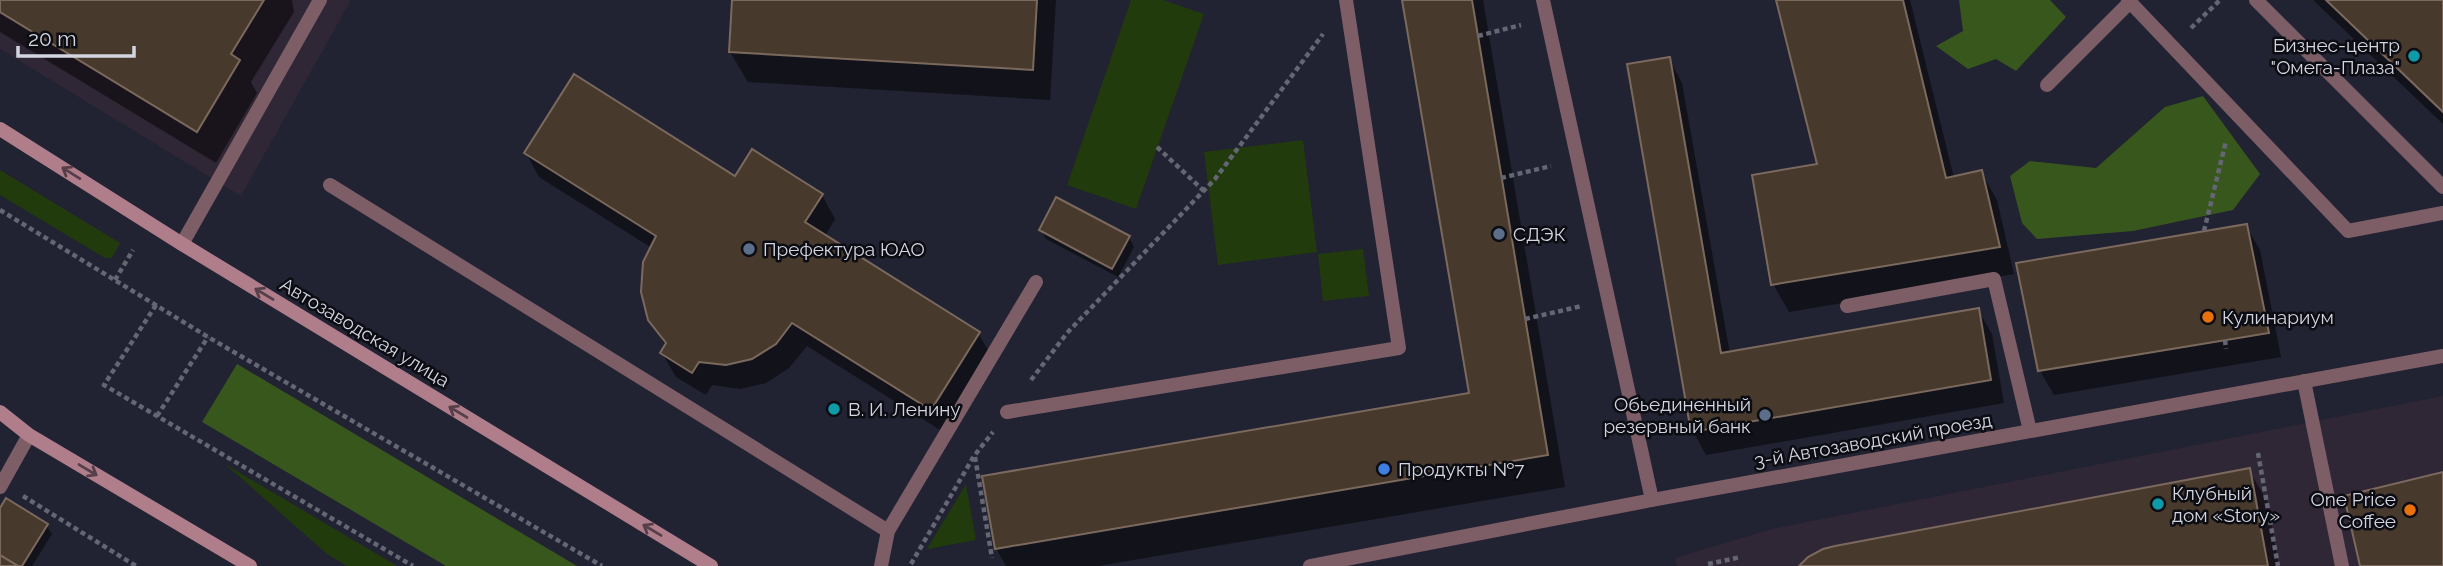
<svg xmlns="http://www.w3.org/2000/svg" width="2443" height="566" font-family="Raleway,sans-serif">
  <rect width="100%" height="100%" fill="#212232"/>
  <g fill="#302736">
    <polygon points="0,0 351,0 241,196 0,49"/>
    <polygon points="2443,396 2443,566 1677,566 1675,558 1772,529"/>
  </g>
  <g fill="#223b0c">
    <polygon points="1131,0 1163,0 1204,14 1136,209 1067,185"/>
    <polygon points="1303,140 1317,252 1218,265 1204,152"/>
    <polygon points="0,170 120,243 112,258 105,258 0,195"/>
    <polygon points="1363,249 1369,296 1323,301 1318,254"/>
    <polygon points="225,464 397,566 347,566 327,554"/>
    <polygon points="966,484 976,540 927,549"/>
  </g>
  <g fill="#38571d">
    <polygon points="1959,0 2050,0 2066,17 2016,71 1996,59 1968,69 1936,46 1963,31"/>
    <polygon points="2203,96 2260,174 2233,210 2133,231 2037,239 2022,223 2010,176 2030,161 2096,168 2165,107"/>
    <polygon points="237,364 577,566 446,566 202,422"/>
  </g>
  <g fill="#0007">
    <polygon points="0,0 292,0 294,12 251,82 257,93 216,163 0,32"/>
    <polygon points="733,0 1056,0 1050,100 748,82 730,52"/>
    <polygon points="1404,0 1483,0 1565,487 1098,566 1006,566 996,548 1471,394"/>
    <polygon points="1778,0 1910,0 1954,178 1981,172 1997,200 2014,274 1789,312 1773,284 1819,165"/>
    <polygon points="2313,0 2443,0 2443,124"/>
    <polygon points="1669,59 1682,83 1730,354 1978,310 1992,334 2004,403 1706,455 1693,431"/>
    <polygon points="526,153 735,178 822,195 835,219 825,236 978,333 992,357 945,433 807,346 789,368 766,383 740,389 712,385 706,395 676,377 662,353 666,347 650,319 652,248 539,177"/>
    <polygon points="2246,226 2260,250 2281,357 2054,395 2040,371 2018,264"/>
    <polygon points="1041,230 1129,237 1134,247 1118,277 1046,239"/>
    <polygon points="2249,470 2267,501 2279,566 1803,566"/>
    <polygon points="0,512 46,525 52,534 32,566 0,566"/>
  </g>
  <g fill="#48392d" stroke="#7b695d" stroke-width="2">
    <polygon points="0,0 264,0 231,54 240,60 197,132 0,12"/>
    <polygon points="732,0 1037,0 1033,70 729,52"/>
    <polygon points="1402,0 1472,0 1548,455 995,549 982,476 1469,393"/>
    <polygon points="1776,0 1903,0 1946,178 1982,170 2000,247 1771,285 1752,175 1817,164"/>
    <polygon points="2326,0 2443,0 2443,112"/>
    <polygon points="1670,57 1721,353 1979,308 1991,380 1691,432 1627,64"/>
    <polygon points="574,74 735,176 752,149 823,194 805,222 980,332 931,410 792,323 776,344 752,359 726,365 699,362 692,373 660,353 666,343 648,320 641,292 643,262 656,236 524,153"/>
    <polygon points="1056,197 1130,236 1112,269 1039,230"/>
    <polygon points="2247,224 2269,333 2038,371 2016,263"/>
    <polygon points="2250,468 2268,566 1799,566 1808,557 1823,549 1835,546"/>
    <polygon points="2443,472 2443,566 2360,566 2344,496"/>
    <polygon points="6,498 48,524 22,566 18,566 0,555 0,508"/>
    <polygon points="0,555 18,566 0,566"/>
  </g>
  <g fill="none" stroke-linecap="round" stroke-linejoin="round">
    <g stroke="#646674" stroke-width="4.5" stroke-dasharray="5 3.5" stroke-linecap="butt">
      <polyline points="2191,28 2220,0"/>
      <polyline points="1478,36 1521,25"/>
      <polyline points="1157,147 1204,191"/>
      <polyline points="1501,178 1551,166"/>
      <polyline points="0,210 208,337 602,566"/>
      <polyline points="2204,231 2226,141"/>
      <polyline points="115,280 133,250"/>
      <polyline points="156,305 104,385 413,566"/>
      <polyline points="1525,319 1582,306"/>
      <polyline points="2225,340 2226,349"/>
      <polyline points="1031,380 1067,333 1215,179 1323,34"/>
      <polyline points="157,416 208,337"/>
      <polyline points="2258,453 2278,566"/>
      <polyline points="975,457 992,558"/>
      <polyline points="23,496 136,566"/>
      <polyline points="911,564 974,456 993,432"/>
      <polyline points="1708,564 1741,557"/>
    </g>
    <g stroke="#7d5e66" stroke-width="14">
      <polyline points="1543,0 1652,500"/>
      <polyline points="2128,0 2348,231 2443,213"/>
      <polyline points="2256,0 2443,187"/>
      <polyline points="2047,85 2130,2"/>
      <polyline points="330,185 888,531"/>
      <polyline points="182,244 320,0"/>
      <polyline points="1847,306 1994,279 2030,431"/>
      <polyline points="2304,381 2342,566"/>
      <polyline points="1007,412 1399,348 1346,0"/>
      <polyline points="0,487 29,435"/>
      <polyline points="881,566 888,531 1036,282"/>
    </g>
    <polyline stroke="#7d5e66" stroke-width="14" points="1310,566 1652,500 2443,356"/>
    <g stroke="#b07e8b" stroke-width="14">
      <polyline points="0,129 182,244 711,566"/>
      <polyline points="0,412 29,435 250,566"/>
    </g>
  </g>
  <defs><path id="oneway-shaft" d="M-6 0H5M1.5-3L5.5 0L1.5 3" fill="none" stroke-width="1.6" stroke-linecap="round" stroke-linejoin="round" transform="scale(1.75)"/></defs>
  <g stroke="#563f49">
    <use href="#oneway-shaft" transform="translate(71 173) rotate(-148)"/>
    <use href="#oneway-shaft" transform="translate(264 294) rotate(-149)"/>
    <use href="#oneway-shaft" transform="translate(458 412) rotate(-149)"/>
    <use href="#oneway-shaft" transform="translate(88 470) rotate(31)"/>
    <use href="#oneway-shaft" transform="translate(652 530) rotate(-149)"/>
  </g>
  <g fill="#0f9aa8" stroke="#0c0c13" stroke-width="2.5">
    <circle cx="2414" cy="56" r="7"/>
    <circle cx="834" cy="409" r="7"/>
    <circle cx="2158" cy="504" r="7"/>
  </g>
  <g fill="#5c6f8a" stroke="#0c0c13" stroke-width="2.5">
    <circle cx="1499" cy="234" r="7"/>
    <circle cx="749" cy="249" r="7"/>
    <circle cx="1765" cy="415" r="7"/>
  </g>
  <g fill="#e8710a" stroke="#0c0c13" stroke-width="2.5">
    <circle cx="2208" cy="317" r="7"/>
    <circle cx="2410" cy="510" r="7"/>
  </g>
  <circle fill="#3f7fe0" stroke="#0c0c13" stroke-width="2.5" cx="1384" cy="469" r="7"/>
  <g text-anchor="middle" stroke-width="5" stroke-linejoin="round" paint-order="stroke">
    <g font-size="19" fill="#d3d5e0" stroke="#0c0c13" text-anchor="start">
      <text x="2400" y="52" text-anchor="end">Бизнес-центр<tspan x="2400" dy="22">"Омега-Плаза"</tspan></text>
      <text x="1513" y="241">СДЭК</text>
      <text x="763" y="256">Префектура ЮАО</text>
      <text x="2222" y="324">Кулинариум</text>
      <text x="1751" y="411" text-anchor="end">Обьединенный<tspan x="1751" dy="22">резервный банк</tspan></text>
      <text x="848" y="416">В. И. Ленину</text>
      <text x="1398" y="476">Продукты №7</text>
      <text x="2172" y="500">Клубный<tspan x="2172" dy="22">дом «Story»</tspan></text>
      <text x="2396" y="506" text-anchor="end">One Price<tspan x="2396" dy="22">Coffee</tspan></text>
    </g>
    <g font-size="19" fill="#d3d5e0" stroke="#0c0c13">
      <text transform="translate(365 332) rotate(31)" y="7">Автозаводская улица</text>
      <text transform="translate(1873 440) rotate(-10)" y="7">3-й Автозаводский проезд</text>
    </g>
  </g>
  <path d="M18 46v10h116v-10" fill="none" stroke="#d3d5e0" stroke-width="3.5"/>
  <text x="28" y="46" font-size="21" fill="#d3d5e0" stroke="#0c0c13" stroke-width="5" paint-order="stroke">20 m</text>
</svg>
